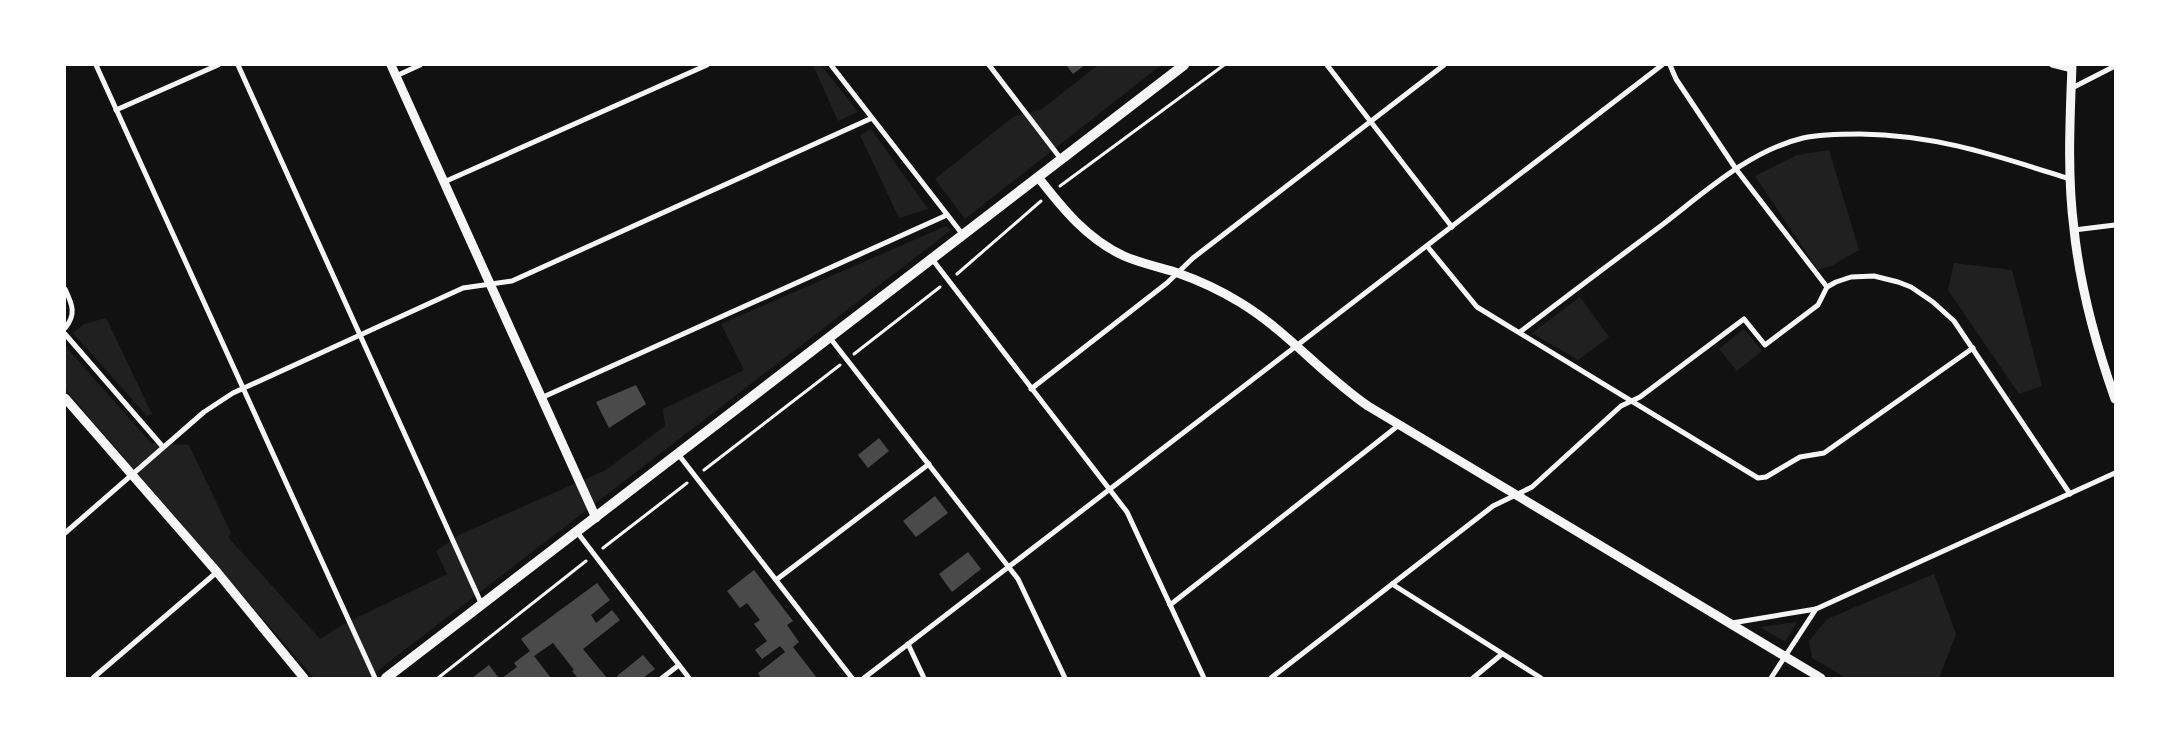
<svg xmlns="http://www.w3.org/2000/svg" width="2180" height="743" font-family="'Libre Baskerville',serif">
  <rect width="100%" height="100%" fill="#111"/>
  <g fill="#202020">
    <polygon points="813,65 821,65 858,112 838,121"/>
    <polygon points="1098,65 1161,65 965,219 935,179 1013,117 1042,109"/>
    <polygon points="871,129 928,209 899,218 860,135"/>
    <polygon points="1829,150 1859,250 1831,266 1818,270 1755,176 1797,155"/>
    <polygon points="946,226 951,230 368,678 314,678 65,389 65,346 151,443 189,445 231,533 228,537 320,639 342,625 447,574 436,551 461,534 606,470 665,426 663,409 744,370 721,324"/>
    <polygon points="1954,263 2012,270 2042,386 2019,394 1948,290"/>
    <polygon points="1580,297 1609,337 1578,360 1532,333"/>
    <polygon points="106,318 152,414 147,416 73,333 84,324"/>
    <polygon points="1744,329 1762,351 1737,371 1719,349"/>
    <polygon points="1934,574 1956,634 1939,678 1846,678 1812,658 1809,641 1827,619"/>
    <polygon points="1797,622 1785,642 1760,627"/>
  </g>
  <g fill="#4a4a4a">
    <polygon points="1066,65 1085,65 1073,74"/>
    <polygon points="636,385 646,404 609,428 596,402"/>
    <polygon points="879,438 889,451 868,468 858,455"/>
    <polygon points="935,496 948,513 916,537 903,521"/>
    <polygon points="968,552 981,569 952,592 939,574"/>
    <polygon points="754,570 793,621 787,625 799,642 793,647 817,678 761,678 758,673 785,652 780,646 762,659 755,650 767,641 754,624 760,620 747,603 740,608 727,591"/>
    <polygon points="597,583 610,600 591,615 596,623 612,610 620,620 583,649 607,678 578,678 572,671 574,670 553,643 534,656 551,678 502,678 517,667 514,663 530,651 521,639"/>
    <polygon points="643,655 655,669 643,678 619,678 617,676"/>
    <polygon points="489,665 499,678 472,678"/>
  </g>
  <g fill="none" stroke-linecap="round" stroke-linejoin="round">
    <g stroke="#f5f5f5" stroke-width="3">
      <polyline points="1060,186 1224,65"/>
      <polyline points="957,274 1041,201"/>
      <polyline points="854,354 940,287"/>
      <polyline points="704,470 840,365"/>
      <polyline points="603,548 687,483"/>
      <polyline points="438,678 586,561"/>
    </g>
    <g stroke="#f5f5f5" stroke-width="5">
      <polyline points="96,65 375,678"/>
      <polyline points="238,65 482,605"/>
      <polyline points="831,65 963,235"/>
      <polyline points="989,65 1061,159"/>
      <polyline points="1327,65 1452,227"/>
      <polyline points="1670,65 1676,79 1736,169 1827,287"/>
      <polyline points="2052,65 2072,70"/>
      <polyline points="396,76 420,65"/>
      <polyline points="2072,88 2115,66"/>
      <polyline points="116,110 218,65"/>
      <polyline points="444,182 707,65"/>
      <polyline points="2074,230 2115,225"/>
      <polyline points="1427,246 1477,307 1758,478 1766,477 1800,457 1824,453 1973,348"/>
      <polyline points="932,259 1127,512 1204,678"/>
      <path d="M65,289c7,15 12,25 0,39"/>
      <path d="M1520,332c47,-36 95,-72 142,-107 43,-33 87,-74 141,-87 19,-4 38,-4 57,-4 78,1 137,22 210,45"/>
      <polyline points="65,334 163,447"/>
      <polyline points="830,338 1018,579 1065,678"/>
      <polyline points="1031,389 1167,283 1193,258 1444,65"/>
      <polyline points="541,398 947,215"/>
      <polyline points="678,454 852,678"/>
      <polyline points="577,532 689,678"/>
      <polyline points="65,533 204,412 233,393 463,288 512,281 872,118"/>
      <polyline points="776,580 929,464"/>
      <polyline points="1392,584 1541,678"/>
      <polyline points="1170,605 1399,425"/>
      <polyline points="1732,623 1816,609 2115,473"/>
      <polyline points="908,644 924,678"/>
      <polyline points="93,678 217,572"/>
      <polyline points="662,678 679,665"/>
      <polyline points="864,678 1662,65"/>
      <polyline points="1271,678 1493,506 1532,487 1621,406 1640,397 1744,319 1765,345 1818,305 1827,287 1836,282 1851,277 1874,276 1898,282 1911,287 1933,302 1954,321 2070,494"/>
      <polyline points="1473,678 1502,654"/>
      <polyline points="1771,678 1816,609"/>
    </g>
    <g stroke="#f5f5f5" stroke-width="9">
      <polyline points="391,65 596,518"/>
      <path d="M2072,65c-2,54 -5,110 2,164 6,58 22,116 41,170"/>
      <path d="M1038,177c25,32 49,62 86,79 16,7 34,11 51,16 23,8 45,18 66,31 47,29 82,72 127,103l453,272"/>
      <polyline points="65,398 217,572 304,678"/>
    </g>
    <polyline stroke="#f5f5f5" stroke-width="10" points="386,678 1184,65"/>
  </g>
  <rect width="2180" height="743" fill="none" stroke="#ffffff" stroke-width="132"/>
</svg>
